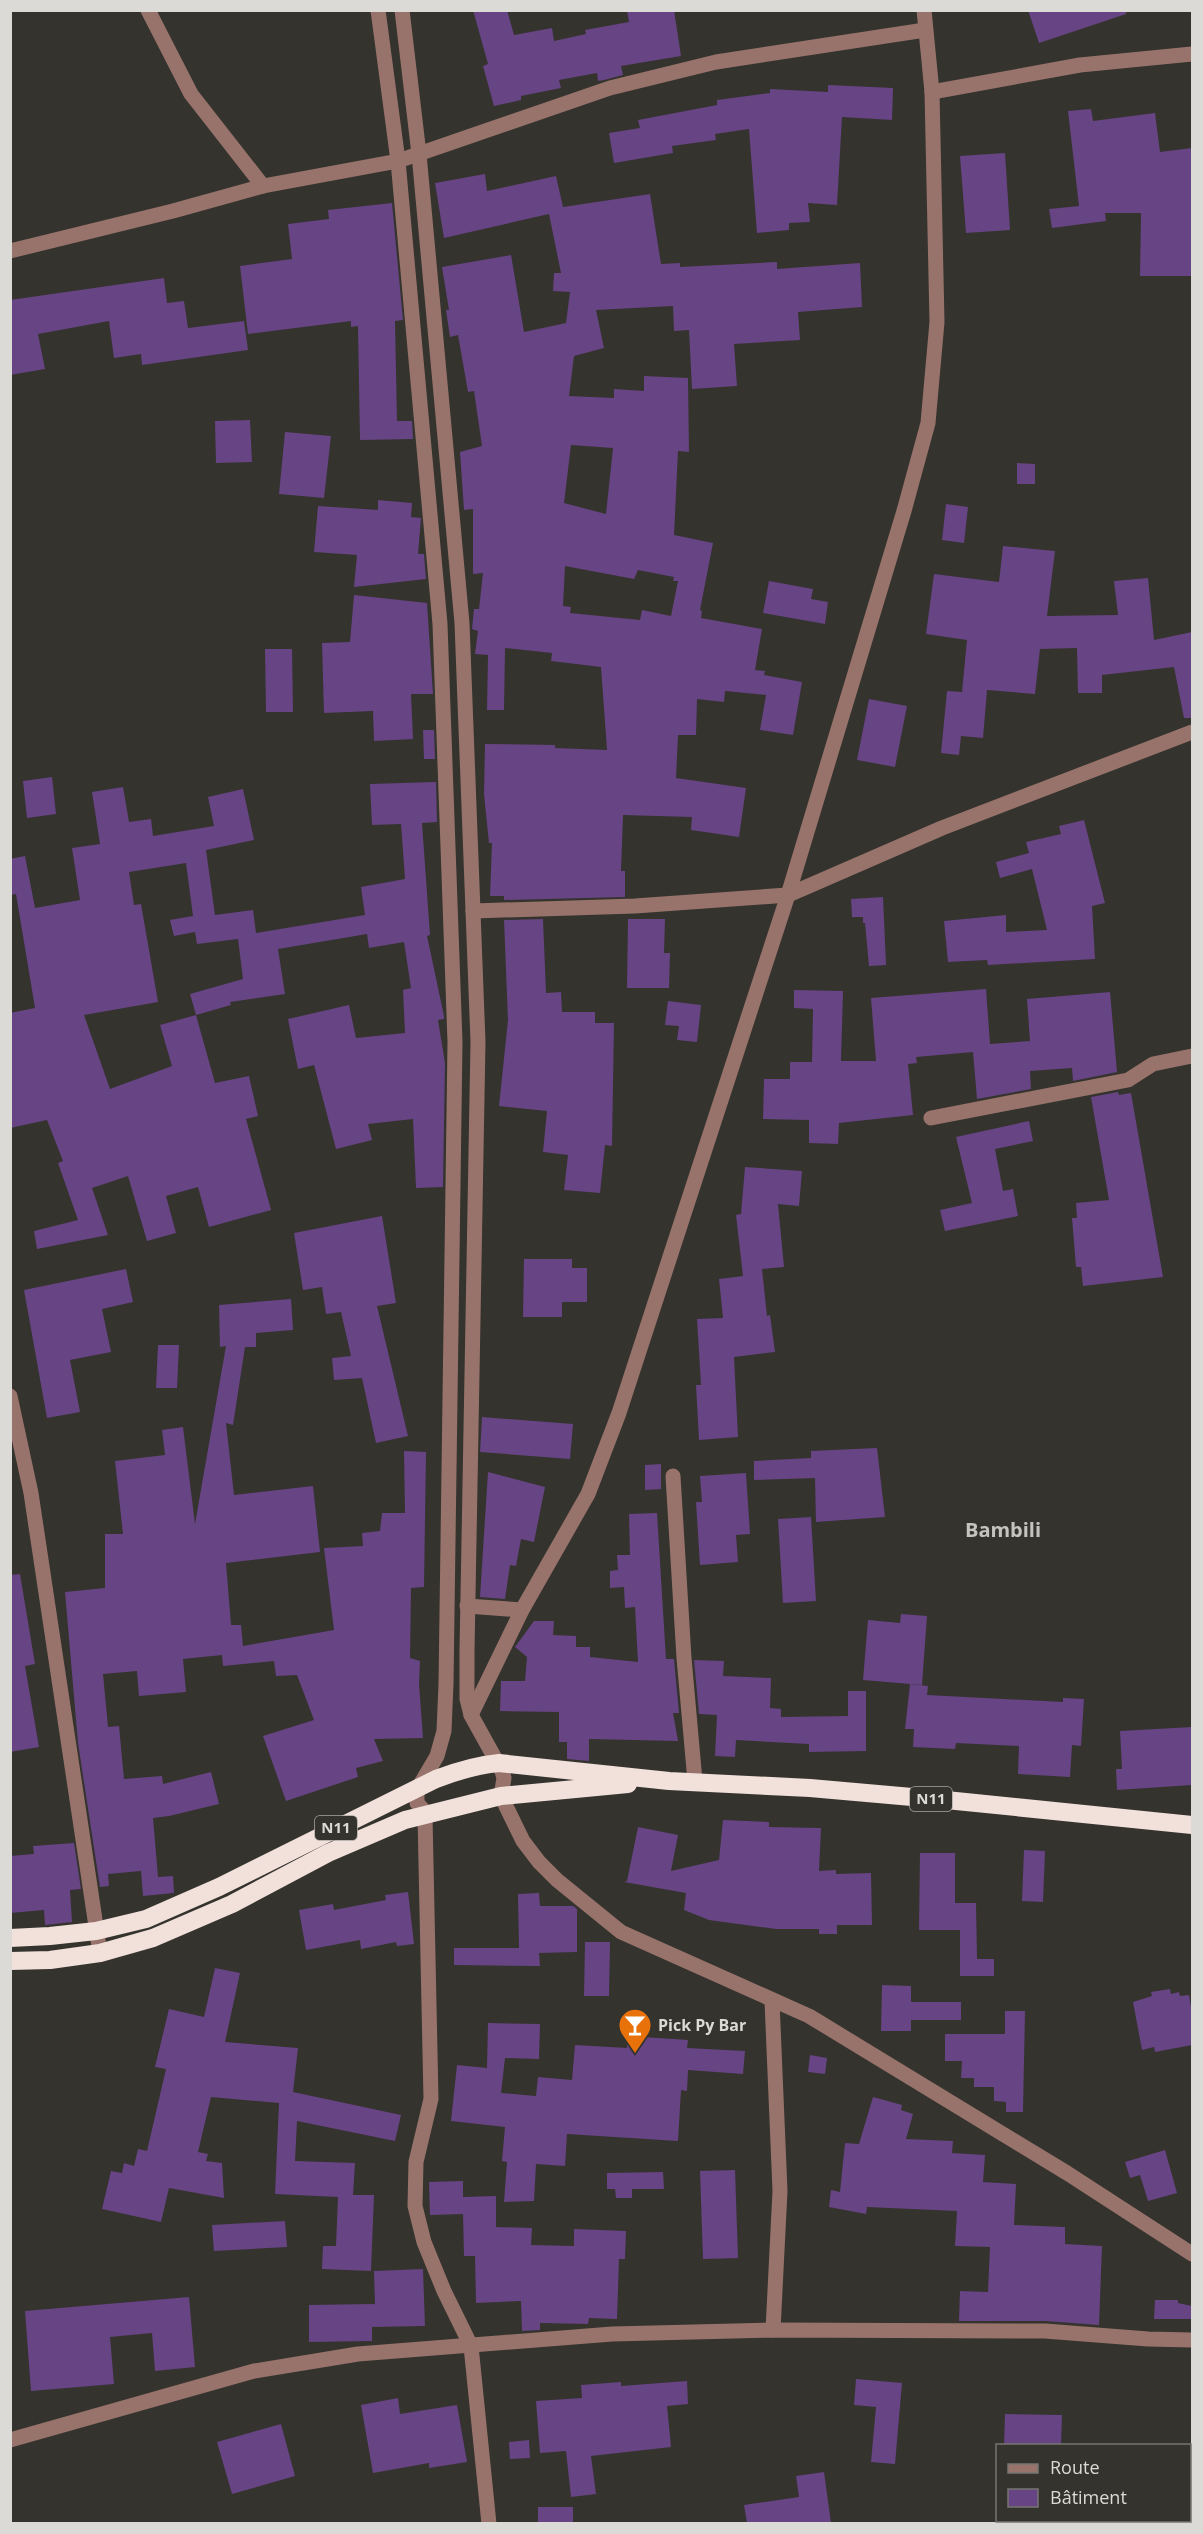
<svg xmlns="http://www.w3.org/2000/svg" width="1203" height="2534" font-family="'Open Sans',sans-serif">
  <rect width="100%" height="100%" fill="#34332e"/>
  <g fill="#674483" fill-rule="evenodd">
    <polygon points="473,10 507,10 514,35 552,28 554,41 586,34 585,30 629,22 627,10 674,10 681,56 621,66 623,75 604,80 598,81 597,73 559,80 561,88 521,96 521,100 494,106 483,66 488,64"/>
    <polygon points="1028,10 1126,10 1126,14 1039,43"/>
    <polygon points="828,85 893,88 892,120 842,117 837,205 808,203 810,222 789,223 789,230 757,233 749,129 715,134 716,140 672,146 673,153 614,163 609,133 640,128 638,120 717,105 717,100 770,93 770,89 828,92"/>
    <polygon points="1091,109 1093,121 1155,113 1160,152 1192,148 1192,276 1140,276 1141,213 1105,213 1106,221 1052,228 1049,209 1079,206 1068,111"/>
    <polygon points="1005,153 1010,230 966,233 960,156"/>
    <path d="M485,174l2,17 69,-15 7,31 87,-13 11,70 19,-1v4l97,-5v7l83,-6 2,44 -64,5 2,28 -66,4 3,42 -45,3 -3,-59 -15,1 -1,-25 -77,4 8,38 -30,8 -5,40 45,2v-9l30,2v-15l44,2 1,74 -11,-1 -4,84 39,8 -13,67 2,1 -1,7 61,11 -7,41 10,1 -1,4 38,7 -9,53 -33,-5 6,-35 -41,-4 -1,11 -27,-3 -1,36h-18l-2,43 70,10 -7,49 -48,-7 1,-13 -69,-2 -2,56h4v26l-121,3v-4h-14l2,-53h-3l-5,-49 1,-50 70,1v3l52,2 -6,-83 -50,-6 1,-8 -47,-5 -1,62h-17l1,-55 -13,-1 3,-23 -6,-2 2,-20h5l4,-36 -10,1v-65l-9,1 -4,-58 22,-6 -8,-55 -6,1 -10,-57 -8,2 -4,-27h3l-7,-43 69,-12 13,77 42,-9 4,-31 -17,-1 1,-18h7l-12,-59 -105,24 -9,-55zM571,445l42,3 -7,66 -42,-11zM565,566l69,13 4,-9 36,7 -1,4h5l-7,35 -29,-6 -2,10 -70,-7 1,-6 -8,-1z"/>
    <polygon points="392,203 403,320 395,321 397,421 412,421 413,439 360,440 358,326 351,327 351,321 248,334 240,266 292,259 288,224 329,219 328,210"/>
    <polygon points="164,278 167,303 184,301 188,328 244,321 248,350 142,365 141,354 114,358 109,321 38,334 45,369 10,375 10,300"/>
    <polygon points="250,420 252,462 216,463 215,421"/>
    <polygon points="285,432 331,436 324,498 279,494"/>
    <polygon points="1017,463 1035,464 1035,484 1017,484"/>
    <polygon points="378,500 412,503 411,517 421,518 418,554 424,554 426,579 354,587 357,555 314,552 318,506 378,510"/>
    <polygon points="946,504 968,507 964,543 942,540"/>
    <polygon points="1003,546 1055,551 1047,616 1118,615 1114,581 1148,578 1154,640 1192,632 1192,718 1184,718 1174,667 1102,675 1102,693 1078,693 1077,648 1040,649 1035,694 987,690 983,738 961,736 959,755 941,753 947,691 962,692 967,640 926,634 934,574 999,582"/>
    <polygon points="769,581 813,589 811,599 828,602 825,624 763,613"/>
    <polygon points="354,595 427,603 433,694 411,694 413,739 374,741 373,711 324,713 322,643 350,642"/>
    <polygon points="265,649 292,649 293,712 266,712"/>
    <polygon points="869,699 907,706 895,767 857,760"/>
    <polygon points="423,730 434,730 435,759 424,759"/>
    <polygon points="52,777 56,814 27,818 23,781"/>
    <path d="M436,782l1,40 -15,1 8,112 -3,1 17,80v3l-6,1 7,43 -2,124 -27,1 -3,-69 -45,5 4,16 -36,9 -22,-84 -16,4 -10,-50 61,-14 7,33 49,-5 -2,-43 8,-2 -7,-46 -35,6 -2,-14 -89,15 7,45 -55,8 1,3 -35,10 19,68 34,-7 9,40 -12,3 25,91 -62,17 -11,-40 -32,9 10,37 -29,8 -19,-65 -36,12 16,47 -71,14 -3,-18 44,-11 -20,-57 5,-2 -16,-41 -37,8v-115l25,-5 -19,-114 -6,1v-36l15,-3 10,52 45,-8 -8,-52 28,-4 -8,-52 31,-5 6,35 22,-3 2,17 61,-10 -6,-29 35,-8 11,51 -48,10 9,65 38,-5 3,23 109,-18 -4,-28 44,-8 -4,-55 -29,1 -2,-41zM186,863l7,53 -23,4 4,16 21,-4 2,12 41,-5 5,40 -53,15 6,21 -36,10 12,41 -62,23 -26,-74 74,-13 -17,-98 -7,1 -5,-33z"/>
    <polygon points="1084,820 1105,903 1092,906 1095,959 988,965 987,960 948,962 944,921 1006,915 1006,932 1047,930 1032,869 1000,878 996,862 1029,853 1026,842 1061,834 1059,826"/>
    <polygon points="883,897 886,965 869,966 865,923 863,923 863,917 852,917 851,899"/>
    <polygon points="543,919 546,993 561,992 562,1012 595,1012 595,1023 614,1023 612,1146 605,1145 600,1193 564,1190 568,1155 543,1152 547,1111 499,1106 508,1020 504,920"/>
    <polygon points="628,919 665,919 664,953 670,953 669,988 627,988"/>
    <polygon points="986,989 990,1044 1030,1041 1027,999 1110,992 1117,1072 1073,1081 1072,1068 1030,1071 1031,1089 977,1099 973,1052 916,1057 917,1063 908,1064 913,1115 839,1123 838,1144 809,1143 809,1120 763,1119 764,1079 790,1079 790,1062 812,1062 813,1009 794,1008 794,990 843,991 841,1061 876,1061 871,998"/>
    <polygon points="668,1001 701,1005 697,1042 677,1040 679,1026 665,1025"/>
    <polygon points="1118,1092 1119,1095 1131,1093 1163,1277 1083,1286 1081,1267 1076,1267 1072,1218 1077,1218 1076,1203 1109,1200 1091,1097"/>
    <polygon points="1029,1121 1033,1141 995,1149 1003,1191 1013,1189 1018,1216 945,1231 940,1210 972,1203 956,1137"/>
    <polygon points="745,1167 802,1171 799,1206 778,1204 784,1267 762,1269 767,1316 770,1315 775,1352 734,1357 738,1437 699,1440 696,1385 701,1385 697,1319 723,1318 719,1279 743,1276 736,1215 741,1214"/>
    <polygon points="382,1216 396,1303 377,1306 408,1436 376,1443 362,1378 334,1380 332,1358 351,1356 341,1312 326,1314 322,1287 303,1290 294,1233"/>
    <polygon points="524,1259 572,1259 572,1268 587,1268 587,1302 562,1302 562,1317 523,1317"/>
    <polygon points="126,1269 133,1302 102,1309 111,1352 70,1360 80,1412 47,1418 24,1290"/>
    <polygon points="291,1299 293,1330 256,1333 256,1347 245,1347 233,1425 226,1423 234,1495 313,1486 320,1552 226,1563 231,1625 241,1625 243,1646 334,1630 324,1548 363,1546 362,1533 380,1531 382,1513 405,1513 404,1451 426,1452 424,1587 411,1588 410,1658 420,1661 419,1684 423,1738 374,1739 383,1761 356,1768 358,1777 286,1801 263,1736 314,1720 297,1675 276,1676 274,1661 223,1666 222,1655 183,1659 186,1692 139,1696 137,1671 103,1674 108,1727 119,1726 124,1779 162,1776 163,1784 211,1772 219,1804 169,1816 153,1818 158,1877 173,1876 174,1893 143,1896 141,1871 108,1874 109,1886 100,1887 78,1743 65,1592 105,1588 105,1534 123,1534 115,1461 165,1455 162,1430 183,1427 195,1524 226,1346 220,1347 219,1305"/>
    <polygon points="158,1345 179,1345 177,1388 156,1388"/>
    <polygon points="482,1417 573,1424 570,1459 480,1452"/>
    <polygon points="877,1448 885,1517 816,1522 815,1478 754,1480 754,1461 811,1458 811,1451"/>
    <polygon points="661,1464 661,1489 645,1490 645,1465"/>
    <polygon points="488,1472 545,1487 534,1542 521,1539 516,1566 510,1565 505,1599 480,1597"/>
    <polygon points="746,1473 750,1534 736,1535 738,1562 700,1565 696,1502 702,1502 700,1476"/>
    <polygon points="657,1513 666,1659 674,1659 679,1713 673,1713 678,1741 589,1739 589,1761 567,1759 567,1742 559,1742 559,1712 500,1711 501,1681 525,1681 527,1657 515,1647 534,1621 554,1621 553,1635 576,1636 576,1647 590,1647 590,1657 638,1662 635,1607 625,1608 624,1587 610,1588 610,1571 618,1570 617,1555 630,1555 629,1514"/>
    <polygon points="811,1517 816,1601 783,1603 778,1519"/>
    <polygon points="20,1574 35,1664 25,1666 39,1747 10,1752 10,1575"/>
    <polygon points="901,1614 927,1616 922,1685 863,1680 868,1620 900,1623"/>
    <polygon points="694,1660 724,1661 723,1676 771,1678 770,1708 781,1709 781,1717 848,1716 848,1691 866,1691 866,1751 809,1752 809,1744 736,1740 735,1757 715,1756 717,1715 699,1714"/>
    <polygon points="910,1684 928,1686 927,1695 1063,1702 1063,1698 1084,1699 1081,1746 1072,1745 1070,1777 1018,1774 1019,1746 956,1743 955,1749 913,1747 914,1729 905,1729"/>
    <polygon points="1192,1727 1192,1785 1117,1790 1116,1769 1122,1769 1120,1731"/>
    <polygon points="723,1820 769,1822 769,1827 821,1828 819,1871 836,1870 836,1874 871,1873 872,1925 837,1925 837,1934 819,1934 819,1929 776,1929 709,1920 684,1910 686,1893 624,1882 627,1881 638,1827 678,1835 671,1871 719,1860"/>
    <polygon points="74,1843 81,1889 70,1890 72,1922 45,1925 44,1910 10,1913 10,1893 12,1892 10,1856 34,1854 33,1846"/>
    <polygon points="1024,1850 1045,1851 1043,1902 1022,1901"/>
    <polygon points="920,1853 955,1853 955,1903 976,1903 977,1959 994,1959 994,1976 960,1976 960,1930 919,1930"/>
    <polygon points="408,1892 414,1944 397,1946 396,1942 361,1949 360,1940 306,1950 299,1910 333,1904 334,1910 386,1900 385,1895"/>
    <polygon points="539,1893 540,1906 573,1906 577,1909 577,1952 539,1953 540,1966 454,1965 454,1948 519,1948 518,1894"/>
    <polygon points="585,1942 610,1942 609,1996 584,1996"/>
    <polygon points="215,1968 240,1973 225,2042 298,2048 293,2092 401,2115 395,2141 297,2121 295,2161 355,2163 353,2195 374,2195 371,2271 322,2269 323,2246 336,2246 338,2197 275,2194 279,2103 211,2097 198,2152 208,2154 206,2161 222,2163 224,2198 169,2188 161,2222 102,2209 111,2171 122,2173 124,2163 134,2166 138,2149 147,2151 166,2069 155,2067 169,2009 204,2017"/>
    <polygon points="882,1985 911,1986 911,2002 961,2002 961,2020 911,2020 911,2031 881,2031"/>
    <polygon points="1170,1989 1171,1994 1179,1992 1180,1996 1189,1995 1192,2013 1192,2045 1155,2052 1154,2047 1142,2050 1133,2002 1152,1996 1151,1992"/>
    <polygon points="1005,2011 1025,2011 1023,2112 1006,2112 1006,2102 994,2101 994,2087 974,2087 974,2078 961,2078 962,2061 945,2061 945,2034 1005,2034"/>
    <polygon points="488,2023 540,2024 539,2059 505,2058 501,2093 536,2096 538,2077 572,2080 575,2045 627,2048 627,2036 688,2040 687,2048 745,2051 743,2074 688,2070 687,2091 681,2090 678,2141 567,2134 565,2166 536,2164 534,2201 504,2202 507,2162 502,2161 505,2127 451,2121 457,2065 487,2068"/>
    <polygon points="810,2055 827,2058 825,2074 808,2072"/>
    <polygon points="873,2097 902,2105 901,2110 913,2114 906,2139 953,2141 952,2153 985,2155 983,2182 1016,2184 1014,2225 1065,2227 1065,2244 1102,2246 1099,2325 1045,2321 959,2321 960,2291 988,2292 990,2247 955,2246 957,2211 867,2207 866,2214 829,2207 831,2190 840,2192 845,2143 859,2144"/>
    <polygon points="1165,2150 1177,2193 1148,2201 1140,2175 1130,2178 1125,2162"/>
    <polygon points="735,2170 738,2258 703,2259 700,2171"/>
    <polygon points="663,2172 664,2189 632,2189 632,2198 616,2198 615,2189 607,2189 607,2173"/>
    <polygon points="463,2181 463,2197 496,2196 496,2227 532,2228 531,2245 574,2246 574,2229 626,2231 625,2259 619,2259 617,2319 589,2318 588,2324 540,2323 540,2330 522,2331 521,2301 476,2303 475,2256 464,2256 463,2214 430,2215 429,2182"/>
    <polygon points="285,2221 287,2247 214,2251 212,2225"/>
    <polygon points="423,2269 425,2326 372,2327 372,2341 309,2342 309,2305 375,2304 374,2271"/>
    <polygon points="189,2297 195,2367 155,2371 152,2333 110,2337 114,2384 31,2391 25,2311"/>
    <polygon points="1155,2300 1178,2300 1178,2303 1192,2306 1192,2319 1154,2319"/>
    <polygon points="856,2379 902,2383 895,2464 871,2462 876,2407 854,2405"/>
    <polygon points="687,2381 688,2404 667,2406 671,2447 591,2456 596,2494 571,2497 566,2451 540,2453 536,2401 582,2398 581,2385 621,2382 621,2386"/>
    <polygon points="398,2398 400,2414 457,2405 467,2462 429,2468 429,2463 373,2473 361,2405"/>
    <polygon points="1005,2414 1062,2415 1061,2445 1004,2445"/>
    <polygon points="281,2424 295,2476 232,2494 217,2442"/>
    <polygon points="529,2440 530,2458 510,2459 509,2442"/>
    <polygon points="824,2472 831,2523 747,2523 744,2505 799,2497 796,2476"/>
    <rect x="538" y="2507" width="35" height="16"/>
  </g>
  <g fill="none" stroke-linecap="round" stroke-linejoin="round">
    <g stroke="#98736b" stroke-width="15">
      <polyline points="148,10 191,94 263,186"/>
      <polyline points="378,10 398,161 440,624 455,1042 446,1684 444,1731 437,1756 417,1790 417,1803 428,1815"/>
      <polyline points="402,10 419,154 462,623 478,1042 467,1651 467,1699 471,1715 502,1771 504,1778 501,1796 523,1841 539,1862 557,1880 621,1932 809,2016 1067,2173 1192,2254"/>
      <polyline points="932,92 1080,65 1192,54"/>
      <polyline points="10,251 173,211 263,186 398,161 610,88 716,62 925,30"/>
      <polyline points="473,911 635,906 788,895 942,828 1192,732"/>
      <polyline points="931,1118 1128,1080 1153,1064 1192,1056"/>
      <polyline points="10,1396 31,1493 100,1953"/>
      <polyline points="673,1476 684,1658 695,1781"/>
      <polyline points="467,1606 522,1610"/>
      <polyline points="471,1715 522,1610 588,1494 619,1413 788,895 904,511 928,423 937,322 932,92 924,10"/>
      <polyline points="425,1816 431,2099 416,2162 415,2206 424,2242 444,2291 471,2346 489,2524"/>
      <polyline points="772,2001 780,2191 773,2330"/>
      <polyline points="10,2440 254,2371 358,2354 612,2334 773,2330 1045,2331 1148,2339 1192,2340"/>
    </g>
    <g stroke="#f2e0db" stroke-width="18">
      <path d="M10,1938l40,-2 46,-5 50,-12 73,-32 217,-108c21,-8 41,-14 63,-16l170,18 141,7 136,12 246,25"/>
      <polyline points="10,1961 50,1960 100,1953 153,1938 232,1904 328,1853 405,1820 501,1796 628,1784"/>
    </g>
  </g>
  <defs>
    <symbol id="bar-pin" viewBox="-11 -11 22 30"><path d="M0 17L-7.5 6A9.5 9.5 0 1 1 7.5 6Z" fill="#e8710a" stroke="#34332e"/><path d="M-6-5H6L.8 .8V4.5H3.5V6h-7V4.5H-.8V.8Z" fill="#fff"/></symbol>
  </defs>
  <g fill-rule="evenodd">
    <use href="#bar-pin" x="616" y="2006" width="38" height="52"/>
  </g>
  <g text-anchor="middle" stroke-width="5" stroke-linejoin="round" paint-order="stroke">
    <g fill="#34332e" stroke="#a9a8a4" stroke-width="1.5">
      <rect x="910" y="1787" width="42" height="24" rx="4.5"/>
      <rect x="315" y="1816" width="42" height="24" rx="4.5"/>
    </g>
    <g font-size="15" font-weight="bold" fill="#dbdad7">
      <text x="931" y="1804">N11</text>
      <text x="336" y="1833">N11</text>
    </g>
    <g font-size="16" font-weight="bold" fill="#dbdad7" stroke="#34332e" text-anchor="start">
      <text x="658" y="2031">Pick Py Bar</text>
    </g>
    <g font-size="20" font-weight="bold" fill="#c5c3bd" stroke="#34332e">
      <text x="1003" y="1537">Bambili</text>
    </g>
  </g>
  <rect width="1203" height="2534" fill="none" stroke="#dbdad7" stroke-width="24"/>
  <rect x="996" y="2444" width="195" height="78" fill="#34332e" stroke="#777672" stroke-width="1.5"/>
  <rect x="1008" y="2464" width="30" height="9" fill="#98736b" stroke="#777672" stroke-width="1.5"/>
  <text x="1050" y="2474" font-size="18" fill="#dbdad7">Route</text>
  <rect x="1008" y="2489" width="30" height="18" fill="#674483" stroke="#777672" stroke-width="1.5"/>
  <text x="1050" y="2504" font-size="18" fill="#dbdad7">Bâtiment</text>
</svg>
